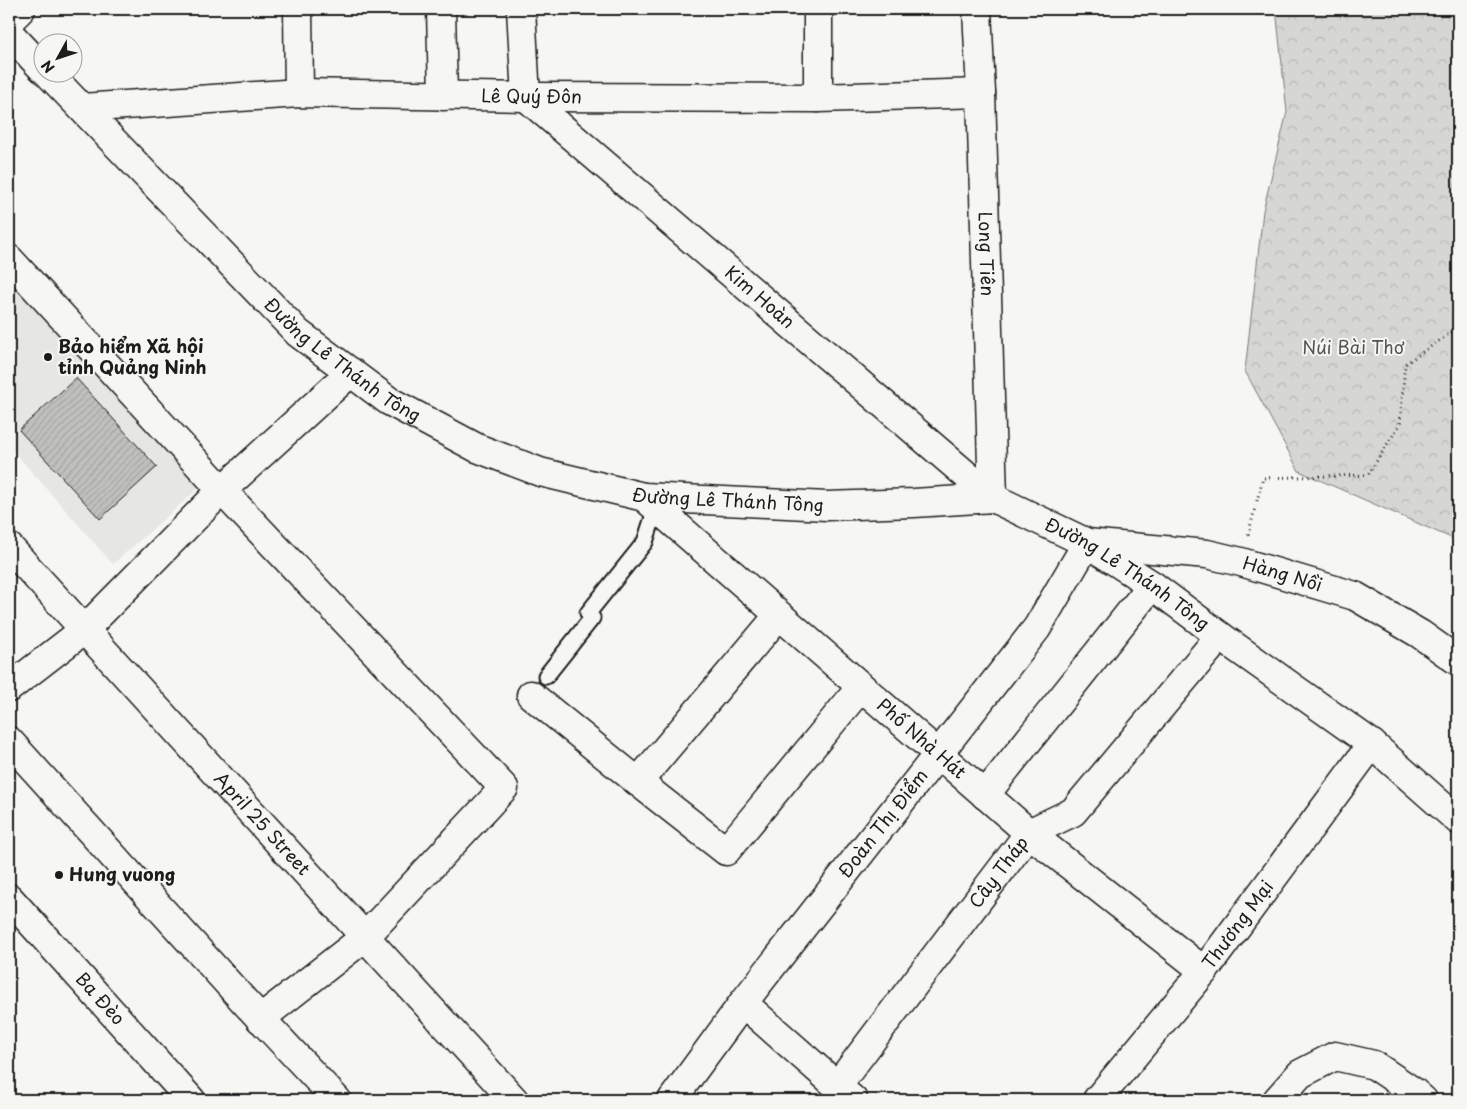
<svg xmlns="http://www.w3.org/2000/svg" width="1467" height="1109" font-family="'Playpen Sans',sans-serif">
  <defs>
    <pattern id="forest-crowns" width="20" height="18" patternUnits="userSpaceOnUse" patternTransform="scale(1.25)"><rect width="20" height="18" fill="#d6d6d2"/><path d="M2 6a3 3 0 1 1 6 0M12 15a3 3 0 1 1 6 0" fill="none" stroke="#b7b7b4"/></pattern>
    <pattern id="building-hatch" width="6" height="6" patternUnits="userSpaceOnUse" patternTransform="scale(1.25)"><rect width="6" height="6" fill="#c0c0bd"/><path d="M-1 1l2-2M0 6l6-6M5 7l2-2" fill="none" stroke="#a4a4a2"/></pattern>
  </defs>
  <rect width="100%" height="100%" fill="#f6f6f2"/>
  <filter id="ink" filterUnits="userSpaceOnUse"><feTurbulence type="fractalNoise" baseFrequency=".02" numOctaves="2"/><feDisplacementMap in="SourceGraphic" scale="10" xChannelSelector="R" yChannelSelector="G"/><feConvolveMatrix kernelMatrix="1 2 1 2 8 2 1 2 1" color-interpolation-filters="sRGB"/></filter>
  <g filter="url(#ink)">
    <polygon fill="#e6e6e2" points="9,268 201,486 113,564 9,446"/>
    <polygon fill="url(#forest-crowns)" stroke="#797977" points="1276,9 1458,9 1458,541 1299,471 1245,371 1263,211 1287,112"/>
    <polygon fill="url(#building-hatch)" stroke="#1c1c1c" points="76,378 157,467 100,519 19,430"/>
    <g fill="none" stroke-linecap="round" stroke-linejoin="round">
      <defs>
        <polyline id="service" points="546,676 592,618 588,613 645,542 656,508"/>
        <g id="minor">
          <polyline points="298,9 299,93"/>
          <polyline points="441,9 443,96"/>
          <path id="s1" d="M521,9l5,88 467,401"/>
          <path id="s2" d="M977,9l4,84 12,405"/>
          <polyline points="9,21 21,9"/>
          <polyline points="818,98 818,9"/>
          <path id="s3" d="M82,108l217,-15 227,4 292,1 163,-5"/>
          <polyline points="9,259 232,501 504,788 365,937 260,1019"/>
          <path id="s4" d="M644,497l385,336 175,138"/>
          <polyline points="9,688 84,630 222,490 351,372"/>
          <polyline points="531,695 638,782 726,851 861,687"/>
          <polyline points="9,741 245,1002 337,1100"/>
          <polyline points="638,782 779,615"/>
          <polyline points="985,795 1152,585"/>
          <path id="s5" d="M9,898l182,202"/>
          <polyline points="743,1003 853,1100"/>
          <path id="s6" d="M837,1086l192,-253 44,-21 147,-176"/>
          <path id="s7" d="M672,1100l71,-97 294,-375 50,-85 120,11 34,8 114,34 65,38 38,27"/>
          <path id="s8" d="M1097,1100l107,-129 168,-227"/>
          <polyline points="1277,1100 1300,1074 1335,1056 1374,1065 1414,1092 1423,1100"/>
        </g>
        <g id="tertiary">
          <polyline points="9,33 42,68"/>
          <path id="s9" d="M47,72l251,261 91,68 88,47 63,24 104,25 183,9 87,-3 79,-5 94,45 65,42 68,51 152,108 86,76"/>
          <path id="s10" d="M9,547l505,553"/>
        </g>
      </defs>
      <use href="#service" stroke="#1c1c1c" stroke-width="19"/>
      <use href="#minor" stroke="#1c1c1c" stroke-width="31"/>
      <use href="#tertiary" stroke="#1c1c1c" stroke-width="31"/>
      <polyline stroke="#1c1c1c" stroke-width="3" stroke-dasharray="1 4" stroke-linecap="butt" points="1248,535 1263,478 1368,475 1400,424 1405,364 1458,328"/>
      <use href="#service" stroke="#f6f6f2" stroke-width="15"/>
      <use href="#minor" stroke="#f6f6f2" stroke-width="28"/>
      <use href="#tertiary" stroke="#f6f6f2" stroke-width="28"/>
    </g>
  </g>
  <g fill="#1c1c1c" stroke="#f6f6f2" stroke-width="2">
    <circle cx="48" cy="357" r="5"/>
    <circle cx="59" cy="875" r="5"/>
  </g>
  <g text-anchor="middle" stroke-width="4" stroke-linejoin="round" paint-order="stroke">
    <g font-size="18" fill="#1c1c1c" stroke="#f6f6f2">
      <text dy="6" stroke="none"><textPath href="#s3" startOffset="450">Lê Quý Đôn</textPath></text>
      <text dy="6" stroke="none"><textPath href="#s2" startOffset="245">Long Tiên</textPath></text>
      <text dy="6" stroke="none"><textPath href="#s1" startOffset="396">Kim Hoàn</textPath></text>
      <text dy="6" stroke="none"><textPath href="#s9" startOffset="414">Đường Lê Thánh Tông</textPath></text>
      <text dy="6" stroke="none"><textPath href="#s9" startOffset="834">Đường Lê Thánh Tông</textPath></text>
      <text dy="6" stroke="none"><textPath href="#s7" startOffset="894">Hàng Nồi</textPath></text>
      <text dy="6" stroke="none"><textPath href="#s9" startOffset="1254">Đường Lê Thánh Tông</textPath></text>
      <text dy="6" stroke="none"><textPath href="#s4" startOffset="368">Phố Nhà Hát</textPath></text>
      <text dy="6" stroke="none"><textPath href="#s10" startOffset="375">April 25 Street</textPath></text>
      <text dy="6" stroke="none"><textPath href="#s7" startOffset="348">Đoàn Thị Điểm</textPath></text>
      <text dy="6" stroke="none"><textPath href="#s6" startOffset="268">Cây Tháp</textPath></text>
      <text dy="6" stroke="none"><textPath href="#s8" startOffset="225">Thương Mại</textPath></text>
      <text dy="6" stroke="none"><textPath href="#s5" startOffset="136">Ba Đèo</textPath></text>
    </g>
    <g font-size="18" font-weight="bold" fill="#1c1c1c" stroke="#f6f6f2" text-anchor="start">
      <text x="58" y="353">Bảo hiểm Xã hội<tspan x="58" dy="21">tỉnh Quảng Ninh</tspan></text>
      <text x="69" y="881">Hung vuong</text>
    </g>
    <g font-size="18" fill="#545453" stroke="#f6f6f2">
      <text x="1353" y="354">Núi Bài Thơ</text>
    </g>
  </g>
  <rect width="1467" height="1109" fill="none" stroke="#f6f6f2" stroke-width="30"/>
  <rect x="15" y="15" width="1437" height="1079" fill="none" stroke="#1c1c1c" stroke-width="2" filter="url(#ink)"/>
  <g transform="translate(58 58) rotate(230)"><circle r="24" fill="#f6f6f2" stroke="#9f9f9c"/>
  <path d="M0-4L9 19L0 12L-9 19Z" fill="#1c1c1c"/>
  <text y="-8" font-size="14" font-weight="bold" text-anchor="middle" fill="#1c1c1c">N</text>
  </g>
</svg>
